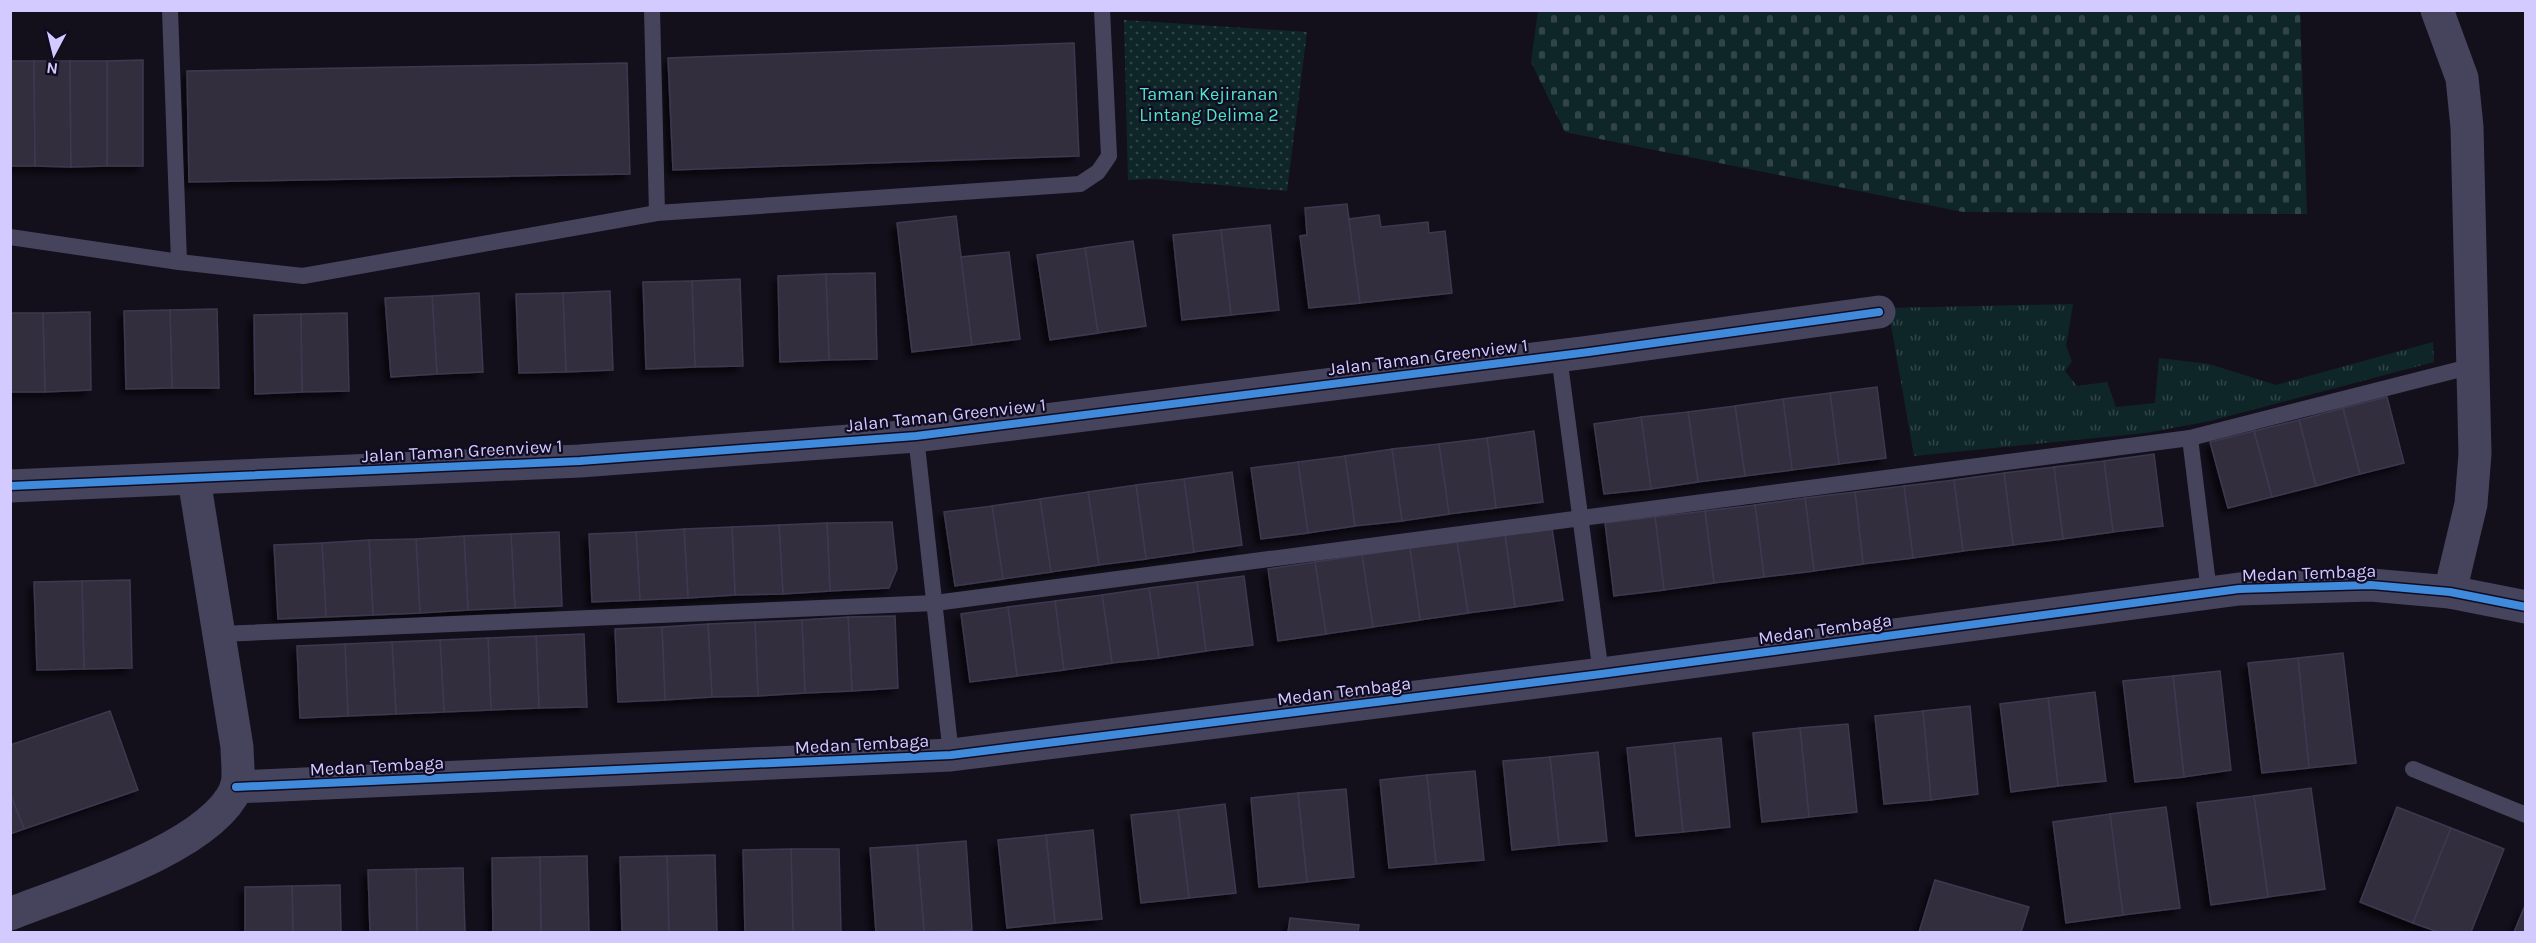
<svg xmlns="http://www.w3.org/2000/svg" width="2536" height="943" font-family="Karla,sans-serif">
  <defs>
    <pattern id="grass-tufts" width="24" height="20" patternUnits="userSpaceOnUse" patternTransform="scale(1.5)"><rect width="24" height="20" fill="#0f2629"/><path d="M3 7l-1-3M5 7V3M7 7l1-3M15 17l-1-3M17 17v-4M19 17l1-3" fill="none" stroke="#314449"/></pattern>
    <pattern id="cemetery-stones" width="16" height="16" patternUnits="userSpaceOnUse" patternTransform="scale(1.5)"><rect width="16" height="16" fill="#0f2629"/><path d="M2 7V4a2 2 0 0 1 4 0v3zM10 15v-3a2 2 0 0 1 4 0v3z" fill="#314449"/></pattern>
    <pattern id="park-dots" width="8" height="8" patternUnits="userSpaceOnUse" patternTransform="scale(1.5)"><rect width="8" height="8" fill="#0f2629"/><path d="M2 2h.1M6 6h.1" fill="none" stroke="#314449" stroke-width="1.8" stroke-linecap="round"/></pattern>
    <filter id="shadow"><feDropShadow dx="-5.5" dy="5.5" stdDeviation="3" flood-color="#0009"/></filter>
  </defs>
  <rect width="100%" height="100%" fill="#13101c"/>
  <polygon fill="url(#grass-tufts)" points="2073,304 2066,346 2072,361 2065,371 2077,386 2107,382 2116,407 2155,403 2159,358 2209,364 2276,385 2433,342 2434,362 2210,421 2146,433 1914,456 1888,308"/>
  <polygon fill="url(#cemetery-stones)" points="1538,11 2300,11 2307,214 1963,212 1565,132 1531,62"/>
  <polygon fill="url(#park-dots)" points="1124,20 1307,32 1287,191 1154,179 1128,180"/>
  <g fill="#312e3e" stroke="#3e3950" stroke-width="1.5" filter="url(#shadow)">
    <polygon points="1074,43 1079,156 673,170 668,58"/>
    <polygon points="143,60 143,166 107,166 107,61"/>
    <polygon points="10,61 34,61 35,166 10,166"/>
    <polygon points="34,61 70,61 71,167 35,166"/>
    <polygon points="70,61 107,61 107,166 71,167"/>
    <polygon points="627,63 630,174 189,182 187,71"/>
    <polygon points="1347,204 1360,303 1309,308 1300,236 1307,235 1305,208"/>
    <polygon points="1379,215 1381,227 1428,222 1429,233 1445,231 1452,293 1360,303 1349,219"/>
    <polygon points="956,216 972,345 912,352 897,223"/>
    <polygon points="1270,225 1279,310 1231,315 1221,230"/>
    <polygon points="1221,230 1231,315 1182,320 1173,235"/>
    <polygon points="1133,241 1146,326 1098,333 1085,248"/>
    <polygon points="1085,248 1098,333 1050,340 1037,255"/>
    <polygon points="1009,252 1020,339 972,345 961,257"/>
    <polygon points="875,273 877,359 829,360 826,274"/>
    <polygon points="826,274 829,360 780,362 778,276"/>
    <polygon points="740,279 743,366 695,367 692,281"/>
    <polygon points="692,281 695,367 646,369 643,282"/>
    <polygon points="610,291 613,370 566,372 563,293"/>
    <polygon points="479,293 483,372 437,374 432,296"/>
    <polygon points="563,293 566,372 519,373 516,294"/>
    <polygon points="432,296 437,374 391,377 385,298"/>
    <polygon points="217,309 219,388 172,388 170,310"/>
    <polygon points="170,310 172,388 126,389 124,311"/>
    <polygon points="90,312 91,390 45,392 43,313"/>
    <polygon points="10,313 43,313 45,392 10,392"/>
    <polygon points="347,313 349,391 302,392 301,314"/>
    <polygon points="301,314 302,392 255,394 254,315"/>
    <polygon points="1877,387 1886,458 1839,464 1830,393"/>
    <polygon points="1830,393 1839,464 1792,470 1783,399"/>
    <polygon points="2387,397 2404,463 2360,474 2343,408"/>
    <polygon points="1783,399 1792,470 1745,476 1735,406"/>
    <polygon points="1735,406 1745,476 1698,482 1688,412"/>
    <polygon points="2343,408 2360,474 2316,486 2299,420"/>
    <polygon points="1688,412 1698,482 1651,489 1641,417"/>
    <polygon points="1641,417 1651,489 1604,494 1594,424"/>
    <polygon points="2299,420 2316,486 2272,497 2254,431"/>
    <polygon points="1534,431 1543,502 1496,508 1487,438"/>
    <polygon points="2254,431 2272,497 2228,508 2210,442"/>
    <polygon points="1487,438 1496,508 1449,514 1439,444"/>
    <polygon points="1439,444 1449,514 1402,521 1392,449"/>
    <polygon points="1392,449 1402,521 1355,526 1345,456"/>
    <polygon points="2154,454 2163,526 2113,532 2104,461"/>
    <polygon points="1345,456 1355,526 1308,533 1298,462"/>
    <polygon points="2104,461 2113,532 2063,539 2054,467"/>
    <polygon points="1298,462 1308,533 1261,539 1251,468"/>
    <polygon points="2054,467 2063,539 2013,545 2004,473"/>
    <polygon points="1232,472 1242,545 1194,552 1184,479"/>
    <polygon points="2004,473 2013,545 1963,551 1954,480"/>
    <polygon points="1184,479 1194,552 1146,559 1136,485"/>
    <polygon points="1954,480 1963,551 1913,558 1904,486"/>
    <polygon points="1136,485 1146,559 1099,565 1088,492"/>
    <polygon points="1904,486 1913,558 1863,564 1855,492"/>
    <polygon points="1088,492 1099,565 1051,572 1040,499"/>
    <polygon points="1855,492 1863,564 1814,571 1805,498"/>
    <polygon points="1805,498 1814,571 1764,577 1755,505"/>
    <polygon points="1040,499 1051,572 1003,579 992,506"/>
    <polygon points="1755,505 1764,577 1714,583 1705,511"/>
    <polygon points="992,506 1003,579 955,586 944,512"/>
    <polygon points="1705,511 1714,583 1664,590 1655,517"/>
    <polygon points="1655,517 1664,590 1614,596 1605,523"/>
    <polygon points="892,522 897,569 889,588 830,591 827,523"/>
    <polygon points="827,523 830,591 783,594 779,525"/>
    <polygon points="779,525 783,594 735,595 732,527"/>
    <polygon points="732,527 735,595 688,598 684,529"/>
    <polygon points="1552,528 1563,600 1515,607 1505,535"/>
    <polygon points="684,529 688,598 640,600 636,532"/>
    <polygon points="559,532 562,606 515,608 511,534"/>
    <polygon points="636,532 640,600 592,602 589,534"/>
    <polygon points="511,534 515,608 468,610 464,536"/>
    <polygon points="1505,535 1515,607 1468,613 1457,542"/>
    <polygon points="464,536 468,610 420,613 416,539"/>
    <polygon points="416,539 420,613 373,615 369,540"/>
    <polygon points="369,540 373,615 326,617 322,543"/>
    <polygon points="1457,542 1468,613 1420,620 1410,548"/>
    <polygon points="322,543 326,617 278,619 274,545"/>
    <polygon points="1410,548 1420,620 1373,627 1362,555"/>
    <polygon points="1362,555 1373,627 1326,634 1315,562"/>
    <polygon points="1315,562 1326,634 1278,641 1268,569"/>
    <polygon points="1244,576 1253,645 1206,651 1197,582"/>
    <polygon points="130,580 132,668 84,669 82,581"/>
    <polygon points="82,581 84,669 37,670 34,582"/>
    <polygon points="1197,582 1206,651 1159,658 1149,588"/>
    <polygon points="1149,588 1159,658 1112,663 1102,595"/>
    <polygon points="1102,595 1112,663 1064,670 1055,601"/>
    <polygon points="1055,601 1064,670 1017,676 1008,607"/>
    <polygon points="1008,607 1017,676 970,682 961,614"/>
    <polygon points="895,616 898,688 852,691 848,617"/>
    <polygon points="848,617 852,691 805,693 802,620"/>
    <polygon points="802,620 805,693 758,696 755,622"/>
    <polygon points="755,622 758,696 712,697 708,624"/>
    <polygon points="708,624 712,697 665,700 662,627"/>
    <polygon points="662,627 665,700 618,702 615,629"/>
    <polygon points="584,634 587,707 539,708 536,636"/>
    <polygon points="536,636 539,708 491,710 488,638"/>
    <polygon points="488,638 491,710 444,712 440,640"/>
    <polygon points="440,640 444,712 396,714 392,642"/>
    <polygon points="392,642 396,714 348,716 345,644"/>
    <polygon points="345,644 348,716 300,718 297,646"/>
    <polygon points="2343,653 2356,763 2309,768 2298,658"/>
    <polygon points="2298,658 2309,768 2262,773 2248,663"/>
    <polygon points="2220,671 2231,770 2184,777 2173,676"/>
    <polygon points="2173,676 2184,777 2135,782 2123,681"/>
    <polygon points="2095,692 2106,781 2058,786 2048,698"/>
    <polygon points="2048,698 2058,786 2011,792 2000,704"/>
    <polygon points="1970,706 1978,794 1931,800 1923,711"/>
    <polygon points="110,711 138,790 24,829 10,793 10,745"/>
    <polygon points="1923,711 1931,800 1884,804 1875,716"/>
    <polygon points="1848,724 1857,812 1809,817 1800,728"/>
    <polygon points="1800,728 1809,817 1762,822 1753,733"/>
    <polygon points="1721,738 1730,827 1683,832 1674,743"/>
    <polygon points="1674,743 1683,832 1636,836 1627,748"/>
    <polygon points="1598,752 1607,841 1559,845 1550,757"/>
    <polygon points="1550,757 1559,845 1512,850 1503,761"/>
    <polygon points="1475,771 1484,860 1436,864 1427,775"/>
    <polygon points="1427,775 1436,864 1389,868 1380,780"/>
    <polygon points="2311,788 2325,889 2268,897 2254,796"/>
    <polygon points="1346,789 1354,877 1307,882 1298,793"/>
    <polygon points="10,793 24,829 10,834"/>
    <polygon points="1298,793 1307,882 1259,887 1251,798"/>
    <polygon points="2254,796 2268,897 2211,905 2197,803"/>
    <polygon points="1225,804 1236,893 1189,898 1178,810"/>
    <polygon points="2166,807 2180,908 2123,915 2110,814"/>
    <polygon points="2397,807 2451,828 2413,923 2360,902"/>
    <polygon points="1178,810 1189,898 1141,903 1131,815"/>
    <polygon points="2110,814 2123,915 2066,923 2053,822"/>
    <polygon points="2451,828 2504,849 2471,932 2438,932 2413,923"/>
    <polygon points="1093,830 1102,919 1055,923 1046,835"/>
    <polygon points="1046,835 1055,923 1007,928 998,840"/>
    <polygon points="966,841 972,930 924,932 917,845"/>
    <polygon points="917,845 924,932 876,932 870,848"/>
    <polygon points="791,849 839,849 841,932 793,932"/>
    <polygon points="791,849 793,932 745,932 743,850"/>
    <polygon points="715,855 717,932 669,932 667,856"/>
    <polygon points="587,856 589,932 541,932 540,857"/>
    <polygon points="667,856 669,932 622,932 620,857"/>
    <polygon points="540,857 541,932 493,932 492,858"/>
    <polygon points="463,868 465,932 417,932 416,869"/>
    <polygon points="416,869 417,932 370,932 368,870"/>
    <polygon points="1935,880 2029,907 2021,932 1919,932"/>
    <polygon points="340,885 341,932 293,932 292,886"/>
    <polygon points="292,886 293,932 245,932 245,887"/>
    <polygon points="2526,903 2526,932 2514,932"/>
    <polygon points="1290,918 1359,925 1358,932 1288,932"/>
  </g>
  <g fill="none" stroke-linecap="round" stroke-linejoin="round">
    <g stroke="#46445d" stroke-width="16">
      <polyline points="170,10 179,262"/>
      <polyline points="652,10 657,213"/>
      <polyline points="10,237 179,262 303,276 657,213 1080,184 1098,172 1109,156 1102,10"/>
      <polyline points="1559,356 1601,674"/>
      <polyline points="916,436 951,755"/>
      <polyline points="2190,438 2209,592"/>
      <polyline points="220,634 935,603 2190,438 2473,366"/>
      <polyline points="2413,769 2526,815"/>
    </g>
    <g stroke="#46445d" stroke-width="33">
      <polyline points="2437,10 2462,78 2467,127 2475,454 2471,504 2450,592"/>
      <polyline points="10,486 580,461 916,436 1589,352 1879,312"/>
      <polyline points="236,787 951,755 1601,674 2239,589 2371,585 2450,592 2526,607"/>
      <path d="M10,914c60,-24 199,-65 226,-125 4,-11 1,-30 1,-42l-43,-268"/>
    </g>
    <defs>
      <g id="cycleway">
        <polyline points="10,486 580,461 916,436 1589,352 1879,312"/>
        <polyline points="236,787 951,755 1601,674 2239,589 2371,585 2450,592 2526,607"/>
      </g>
    </defs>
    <use href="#cycleway" stroke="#100b21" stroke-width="11"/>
    <use href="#cycleway" stroke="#408adc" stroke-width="8"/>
  </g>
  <g text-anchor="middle" stroke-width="4.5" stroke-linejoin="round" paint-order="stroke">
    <g font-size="18" fill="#4fe7c9" stroke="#100b21">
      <text x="1209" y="100">Taman Kejiranan<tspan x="1209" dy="21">Lintang Delima 2</tspan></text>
    </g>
    <g font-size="18" fill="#d3cbff" stroke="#100b21">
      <text transform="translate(1428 357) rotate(-7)" y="6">Jalan Taman Greenview 1</text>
      <text transform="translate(946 415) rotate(-6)" y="6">Jalan Taman Greenview 1</text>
      <text transform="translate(462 451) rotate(-3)" y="6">Jalan Taman Greenview 1</text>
      <text transform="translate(2309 573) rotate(-2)" y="6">Medan Tembaga</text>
      <text transform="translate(1825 629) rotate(-8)" y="6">Medan Tembaga</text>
      <text transform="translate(1344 691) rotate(-7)" y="6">Medan Tembaga</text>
      <text transform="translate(862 744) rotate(-3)" y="6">Medan Tembaga</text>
      <text transform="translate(377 766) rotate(-3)" y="6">Medan Tembaga</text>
    </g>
  </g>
  <rect width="2536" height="943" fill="none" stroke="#d3cbff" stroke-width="24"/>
  <g transform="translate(54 54) rotate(187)" stroke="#100b21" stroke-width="4.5" paint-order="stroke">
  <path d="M0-4.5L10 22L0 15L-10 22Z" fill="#d3cbff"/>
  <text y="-9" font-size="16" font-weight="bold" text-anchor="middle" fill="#d3cbff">N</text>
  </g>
</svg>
